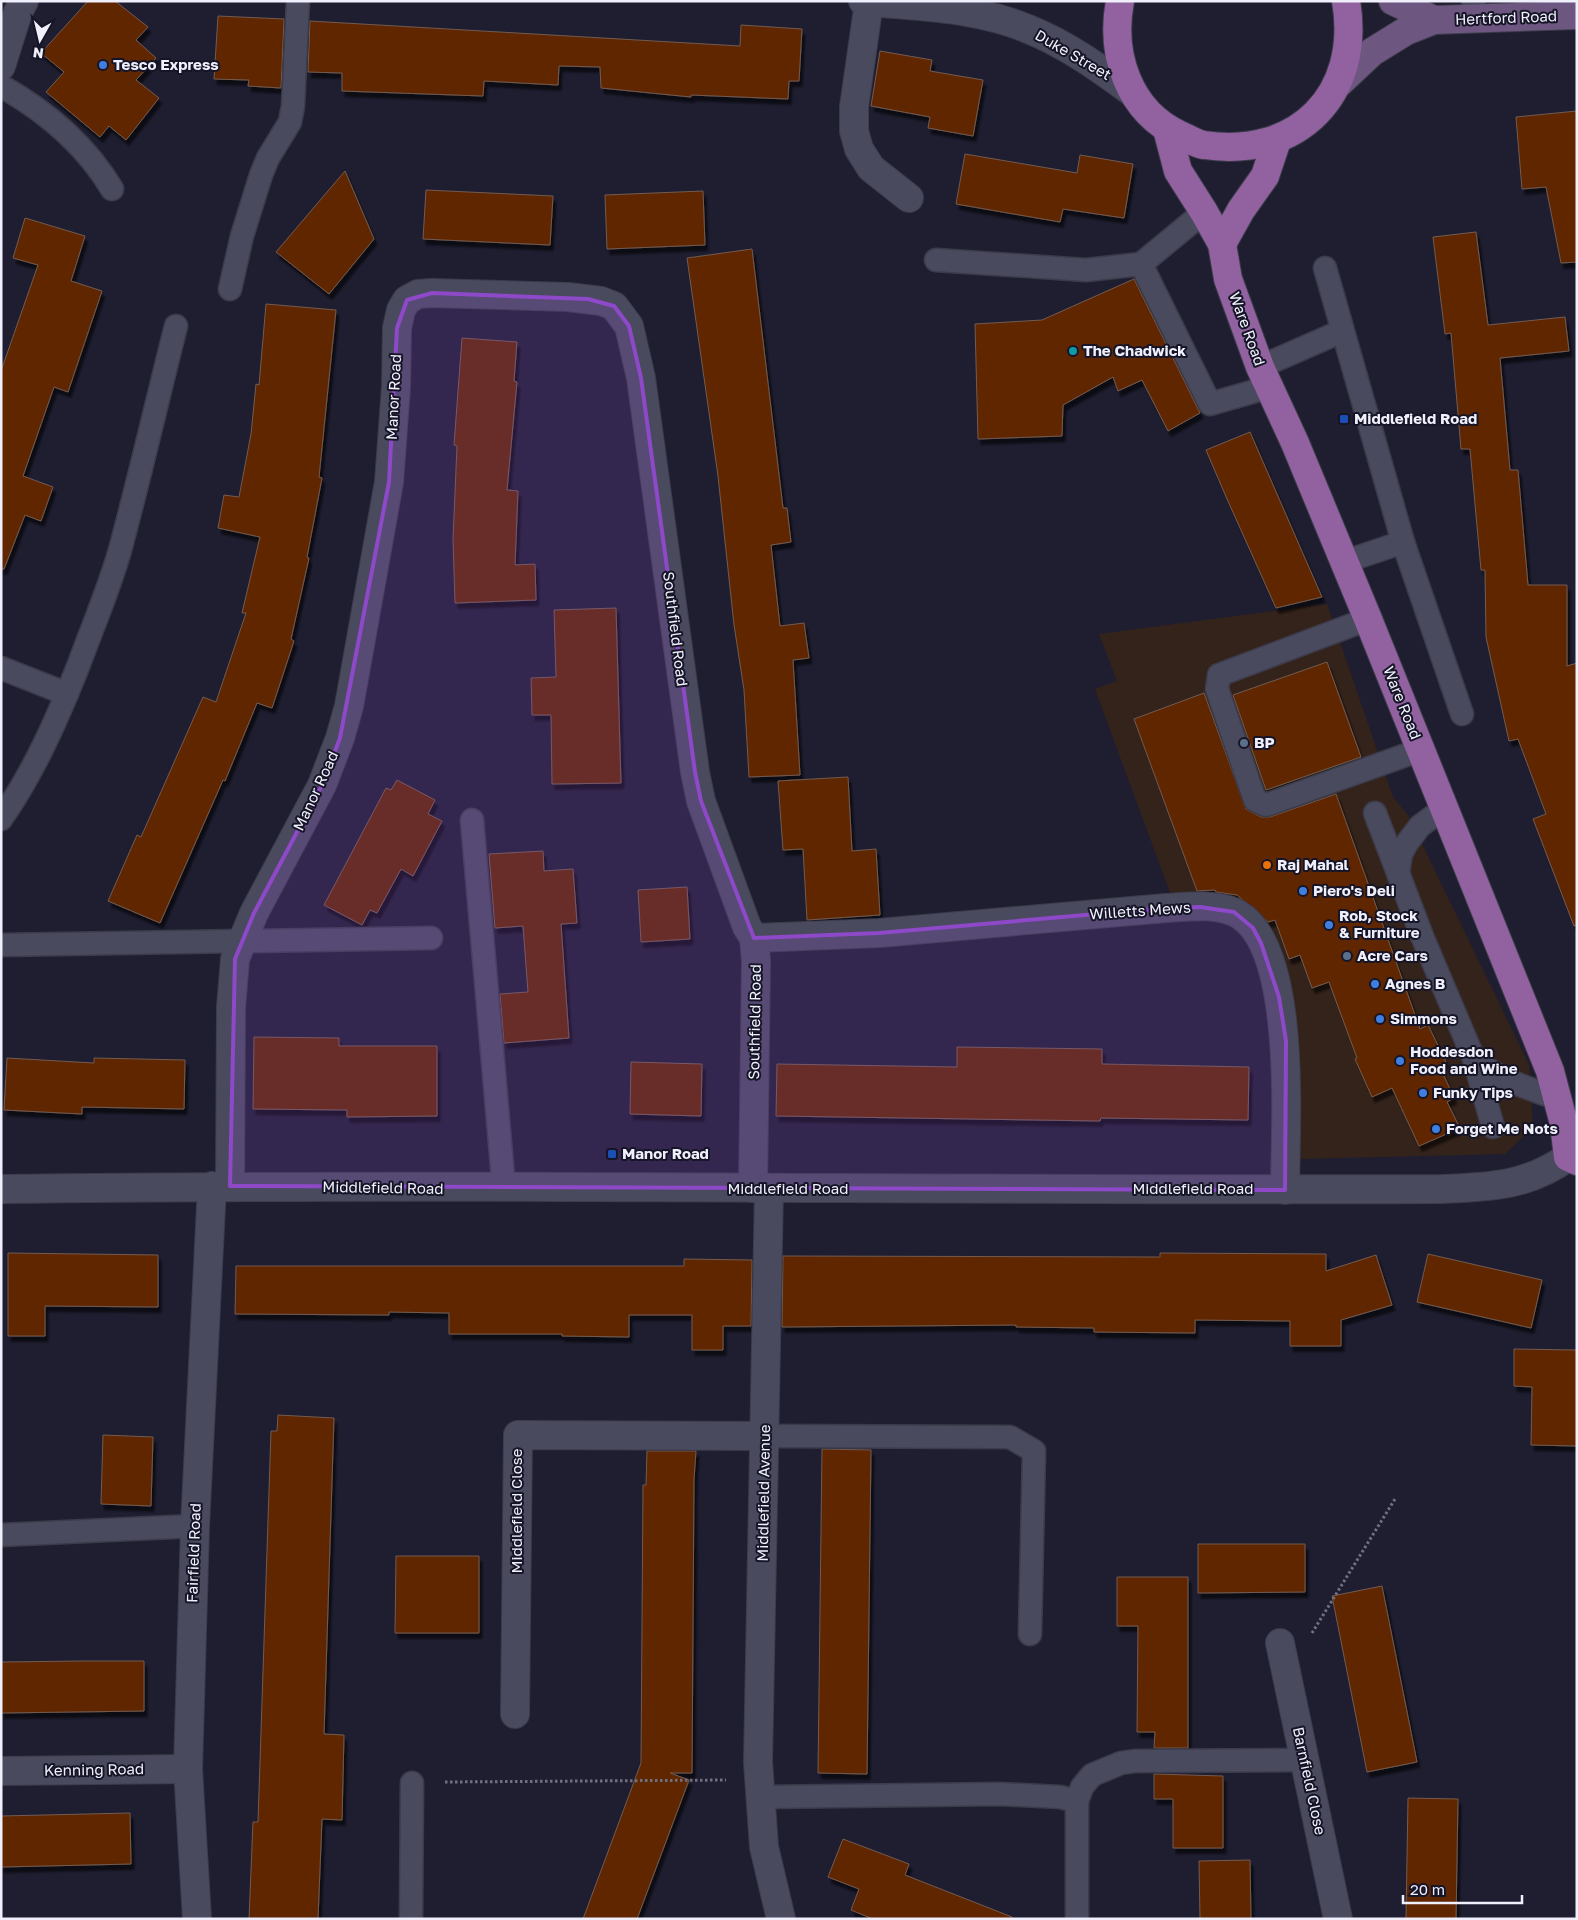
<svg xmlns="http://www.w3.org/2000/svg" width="1578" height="1920" font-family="'Golos Text',sans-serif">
  <defs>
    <filter id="shadow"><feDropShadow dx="3" dy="5.5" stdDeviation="1" flood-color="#0009"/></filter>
  </defs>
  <rect width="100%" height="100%" fill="#1f1e31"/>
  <polygon fill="#34231b" points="1327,604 1393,797 1408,815 1529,1065 1533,1127 1505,1154 1297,1159 1282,972 1246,908 1172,898 1095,689 1117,681 1099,634"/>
  <g fill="#612601" stroke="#725b50" filter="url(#shadow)">
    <polygon points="88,1 115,1 148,27 136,40 156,58 136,80 159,98 126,140 109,126 100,137 46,92 64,72 41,53"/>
    <polygon points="218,16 284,19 281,88 248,86 249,80 214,79"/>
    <polygon points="310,21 740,46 741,25 802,29 799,81 789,81 788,99 691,95 691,97 601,88 600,67 559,66 558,85 484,81 483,96 342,91 342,73 308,72"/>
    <polygon points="880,51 932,60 930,71 983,80 973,136 928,128 930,117 871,106"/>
    <polygon points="1577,111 1577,262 1561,263 1546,187 1522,189 1516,117"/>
    <polygon points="965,154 1077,173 1080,155 1133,164 1124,218 1063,209 1060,222 956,204"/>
    <polygon points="345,171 374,239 329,294 276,252"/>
    <polygon points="426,190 553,196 550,245 423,239"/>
    <polygon points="703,191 705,245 607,249 605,195"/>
    <polygon points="25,218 85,236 71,281 102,291 68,392 54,387 23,476 53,487 41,521 25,515 4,569 1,569 1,371 38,265 13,258"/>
    <polygon points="1476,232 1488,325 1565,317 1569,351 1500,358 1510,470 1518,470 1528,585 1567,585 1567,666 1577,663 1577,925 1574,926 1533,819 1546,814 1518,739 1509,741 1486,637 1485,570 1481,570 1470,449 1461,449 1451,333 1445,334 1433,237"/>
    <polygon points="752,249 783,508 787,508 791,542 771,545 780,626 804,623 809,658 793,660 800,775 749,777 744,690 734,625 718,476 687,258"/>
    <polygon points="1134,279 1200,413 1168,431 1142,380 1118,391 1113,377 1063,405 1062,436 978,439 975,324 1042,320"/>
    <polygon points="266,304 336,310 319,477 322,478 307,557 309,558 291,639 294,641 272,708 257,703 225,781 223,780 160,923 108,901 137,835 141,837 203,697 216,702 246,613 242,613 260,537 218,528 224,495 239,497 251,434 256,384 259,385"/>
    <polygon points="462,338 517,342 514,381 517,382 507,490 518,491 515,565 535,564 536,600 455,603 453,539 457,446 454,445"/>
    <polygon points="1250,432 1304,556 1322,597 1276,608 1227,499 1206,450"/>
    <polygon points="616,608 621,783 552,784 551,715 532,715 531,678 556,677 554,610"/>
    <polygon points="1327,662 1361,757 1266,790 1233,695"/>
    <polygon points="1204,693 1246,809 1261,817 1270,817 1336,794 1420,1029 1428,1025 1446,1062 1439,1065 1454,1098 1447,1102 1460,1128 1419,1146 1392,1088 1372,1097 1355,1059 1357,1058 1329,982 1312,988 1300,955 1289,959 1275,920 1268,922 1237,895 1216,892 1215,890 1197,891 1134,719"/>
    <polygon points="848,777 852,851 876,849 880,915 807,920 803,849 783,850 778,781"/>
    <polygon points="397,780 435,800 428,814 442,821 413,876 401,869 377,913 370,910 362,925 324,905 386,788 391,790"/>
    <polygon points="543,851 544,871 573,869 577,923 561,924 569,1038 504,1043 500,994 528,992 523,926 495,928 489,854"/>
    <polygon points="687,887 690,939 641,942 638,890"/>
    <polygon points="254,1037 339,1038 339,1046 437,1046 437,1116 347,1117 347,1110 253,1109"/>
    <polygon points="957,1047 1102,1049 1102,1064 1249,1067 1248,1120 1101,1118 1100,1121 776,1116 777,1064 957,1067"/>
    <polygon points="7,1058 94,1063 94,1058 185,1060 184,1109 82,1107 82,1114 4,1110"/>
    <polygon points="631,1062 702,1064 701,1116 630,1114"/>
    <polygon points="8,1253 158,1255 158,1307 45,1306 45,1336 8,1336"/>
    <polygon points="1160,1253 1326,1254 1326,1271 1376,1255 1392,1305 1341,1320 1341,1346 1290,1346 1290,1321 1195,1320 1195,1333 1094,1332 1094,1328 1016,1327 1016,1325 782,1327 783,1256 1160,1257"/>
    <polygon points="1428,1254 1542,1280 1531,1328 1417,1302"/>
    <polygon points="684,1259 752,1260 751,1326 723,1326 723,1350 692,1350 692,1315 629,1315 629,1337 562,1336 562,1334 449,1334 449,1313 389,1312 389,1315 235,1314 236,1266 684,1266"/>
    <polygon points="1514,1349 1577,1350 1577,1446 1531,1445 1532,1387 1514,1386"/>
    <polygon points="278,1415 334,1418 324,1734 344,1735 342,1820 322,1819 318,1919 249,1919 253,1822 258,1822 271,1431 277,1431"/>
    <polygon points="103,1435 153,1437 151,1506 101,1504"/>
    <polygon points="822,1449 871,1450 867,1774 818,1773"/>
    <polygon points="647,1451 696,1451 694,1479 692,1773 670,1773 689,1780 637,1919 583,1919 641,1763 643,1485 646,1485"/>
    <polygon points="1198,1544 1305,1544 1305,1592 1198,1593"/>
    <polygon points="396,1556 479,1556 479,1633 395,1633"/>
    <polygon points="1117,1577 1188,1577 1188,1748 1154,1748 1155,1732 1137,1732 1138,1626 1117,1626"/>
    <polygon points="1382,1586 1417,1762 1367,1772 1332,1596"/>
    <polygon points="81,1661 144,1661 144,1711 1,1713 1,1662"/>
    <polygon points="1154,1774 1223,1776 1223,1848 1173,1848 1173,1799 1154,1799"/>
    <polygon points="1408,1798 1458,1799 1456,1919 1406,1919"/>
    <polygon points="130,1813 131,1864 1,1867 1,1816"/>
    <polygon points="843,1839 909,1864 905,1875 1012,1917 1012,1919 873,1919 851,1910 859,1889 828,1877"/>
    <polygon points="1250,1860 1251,1919 1200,1919 1199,1861"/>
  </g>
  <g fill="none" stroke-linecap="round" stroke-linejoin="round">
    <defs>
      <g id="service">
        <polyline points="1473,1 1478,19"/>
        <path d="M1,86c46,26 84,58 111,103"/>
        <polyline points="1204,212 1141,264 1210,404 1269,387"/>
        <polyline points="936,260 1086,270 1141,264"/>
        <polyline points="1325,268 1403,542 1462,714"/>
        <polyline points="230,289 242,236 261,175 268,158 290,122 293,106 298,1"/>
        <polyline points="1260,367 1342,331"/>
        <polyline points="1344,562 1403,542"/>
        <polyline points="1368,619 1219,675 1217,689 1255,800 1266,805 1420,750"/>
        <polyline points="1,668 67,694"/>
        <path d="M1443,809l-23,17 -13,17 -6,11 -3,19 24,63 52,123c25,21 54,29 85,40"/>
        <polyline points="1375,813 1398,873"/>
        <path d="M1,819c33,-47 57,-102 78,-155 14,-38 30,-75 41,-114 20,-74 37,-149 56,-224"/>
        <polyline points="472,820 504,1189"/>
        <polyline points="1,945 431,938"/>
        <polyline points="1474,1059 1493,1127"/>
        <polyline points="765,1436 1010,1437 1034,1451 1030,1634"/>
        <polyline points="1,1535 195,1526"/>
        <polyline points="759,1797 1000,1794 1060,1797 1077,1801"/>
        <polyline points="411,1919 412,1783"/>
        <polyline points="1077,1919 1077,1801 1082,1787 1092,1775 1121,1763 1135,1761 1304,1760"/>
      </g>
      <g id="minor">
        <polyline points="869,2 854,107 854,131 859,149 871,168 909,198"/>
        <path d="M754,938l125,-5 287,-25c21,-1 47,-5 68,4 65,29 51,217 51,278"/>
        <polyline points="230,1186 231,1007 235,959 254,913 322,785 340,738 349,706 389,482 396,387 397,328 401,310 407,300 418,294 432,293 568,297 601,301 614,306 629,326 641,378 695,772 701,801 747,927 754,938 756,961 753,1188"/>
        <path d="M1,1189c480,-6 961,2 1441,0 48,-2 86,-3 126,-32"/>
        <polyline points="769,1189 758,1762 764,1847 781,1919"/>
        <polyline points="1280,1643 1338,1919"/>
        <polyline points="515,1714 518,1435 765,1436"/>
        <polyline points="1,1771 188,1769"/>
        <polyline points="197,1919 188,1769 195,1526 212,1186"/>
      </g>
      <g id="tertiary">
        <path d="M863,1c55,6 114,6 165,28 38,15 71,39 104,63"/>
        <polyline points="1,66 18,12 24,1"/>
      </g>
      <g id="secondary">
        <polyline points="1393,1 1434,20"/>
        <polyline points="1339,83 1372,52 1406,31 1434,20 1577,15"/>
      </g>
      <g id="primary">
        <path d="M1120,1c-10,53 8,110 60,134 8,3 16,9 24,10 94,14 158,-51 142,-144"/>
        <polyline points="1167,129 1178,171 1204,212 1222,244 1228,279 1260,367 1295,443 1368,619 1550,1071 1564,1124 1568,1157 1577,1161"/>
        <polyline points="1222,244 1241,210 1265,176 1277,140"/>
      </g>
    </defs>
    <use href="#service" stroke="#3c3b4a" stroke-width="25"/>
    <use href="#minor" stroke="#3c3b4a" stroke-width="30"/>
    <use href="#tertiary" stroke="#3c3b4a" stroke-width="30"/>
    <use href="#secondary" stroke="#3c3b4a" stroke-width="30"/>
    <use href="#primary" stroke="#3c3b4a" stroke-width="30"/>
    <g stroke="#707080" stroke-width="3" stroke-dasharray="2.5 2.5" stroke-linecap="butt">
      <polyline points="1312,1633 1395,1499"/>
      <polyline points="445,1782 726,1780"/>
    </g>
    <use href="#service" stroke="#4a4a5f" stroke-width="22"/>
    <use href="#minor" stroke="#4a4a5f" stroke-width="28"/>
    <use href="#tertiary" stroke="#4a4a5f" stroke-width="28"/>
    <use href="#secondary" stroke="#6d567f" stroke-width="28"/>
    <use href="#primary" stroke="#91629f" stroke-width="28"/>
  </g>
  <path fill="#8d49c8" fill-opacity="0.2" stroke="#8d49c8" stroke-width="4" stroke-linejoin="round" d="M432,293l156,6 26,7 15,20 12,52 54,394 6,29 53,137 125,-5 287,-25 34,-1 34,5 19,16 8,15 18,54 7,44 -1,149 -1055,-4 5,-227 19,-46 68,-128 18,-47 49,-256 8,-154 10,-28z"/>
  <g fill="#3f7fe0" stroke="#161527" stroke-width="2">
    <circle cx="103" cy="65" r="5"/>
    <circle cx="1303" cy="891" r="5"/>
    <circle cx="1329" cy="925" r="5"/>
    <circle cx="1375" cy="984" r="5"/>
    <circle cx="1380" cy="1019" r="5"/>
    <circle cx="1400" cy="1061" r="5"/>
    <circle cx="1423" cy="1093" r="5"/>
    <circle cx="1436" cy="1129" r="5"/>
  </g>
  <circle fill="#0f9aa8" stroke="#161527" stroke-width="2" cx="1073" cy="351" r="5"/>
  <g fill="#1a4fb4" stroke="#161527" stroke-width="2">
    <rect x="1339" y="414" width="10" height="10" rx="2.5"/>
    <rect x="607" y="1149" width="10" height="10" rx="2.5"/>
  </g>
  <g fill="#5c6f8a" stroke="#161527" stroke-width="2">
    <circle cx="1244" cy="743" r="5"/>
    <circle cx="1347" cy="956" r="5"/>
  </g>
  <circle fill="#e8710a" stroke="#161527" stroke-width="2" cx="1267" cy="865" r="5"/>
  <g text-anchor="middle" stroke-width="4" stroke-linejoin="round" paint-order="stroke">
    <g font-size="15" fill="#f0f0fd" stroke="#161527">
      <text transform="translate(1506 18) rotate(-2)" y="5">Hertford Road</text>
      <text transform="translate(1073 55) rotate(30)" y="5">Duke Street</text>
      <text transform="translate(1247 329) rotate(70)" y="5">Ware Road</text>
      <text transform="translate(394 397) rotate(-87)" y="5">Manor Road</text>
      <text transform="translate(675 629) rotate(83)" y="5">Southfield Road</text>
      <text transform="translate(1402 703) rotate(68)" y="5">Ware Road</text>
      <text transform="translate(316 791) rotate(-65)" y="5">Manor Road</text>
      <text transform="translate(1140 911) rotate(-4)" y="5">Willetts Mews</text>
      <text transform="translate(755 1022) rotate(-89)" y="5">Southfield Road</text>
      <text transform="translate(383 1188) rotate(1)" y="5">Middlefield Road</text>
      <text x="788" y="1194">Middlefield Road</text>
      <text x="1193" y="1194">Middlefield Road</text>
      <text transform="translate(764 1493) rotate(-89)" y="5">Middlefield Avenue</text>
      <text transform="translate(517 1511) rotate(-90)" y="5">Middlefield Close</text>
      <text transform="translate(194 1553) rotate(-88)" y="5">Fairfield Road</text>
      <text transform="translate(94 1770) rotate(-1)" y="5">Kenning Road</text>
      <text transform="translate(1309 1781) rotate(78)" y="5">Barnfield Close</text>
    </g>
    <g font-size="15" font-weight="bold" fill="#f0f0fd" stroke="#161527" text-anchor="start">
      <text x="113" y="70">Tesco Express</text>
      <text x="1083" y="356">The Chadwick</text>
      <text x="1354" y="424">Middlefield Road</text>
      <text x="1254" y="748">BP</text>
      <text x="1277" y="870">Raj Mahal</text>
      <text x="1313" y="896">Piero's Deli</text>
      <text x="1339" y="921">Rob, Stock<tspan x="1339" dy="17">&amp; Furniture</tspan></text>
      <text x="1357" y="961">Acre Cars</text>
      <text x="1385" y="989">Agnes B</text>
      <text x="1390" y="1024">Simmons</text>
      <text x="1410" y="1057">Hoddesdon<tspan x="1410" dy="17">Food and Wine</tspan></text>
      <text x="1433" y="1098">Funky Tips</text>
      <text x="1446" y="1134">Forget Me Nots</text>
      <text x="622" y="1159">Manor Road</text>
    </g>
  </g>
  <rect width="1578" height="1920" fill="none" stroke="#f0f0fd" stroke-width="5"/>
  <g transform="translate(40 40) rotate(188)" stroke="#161527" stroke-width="4" paint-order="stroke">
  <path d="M0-4L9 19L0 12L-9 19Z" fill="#f0f0fd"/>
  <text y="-8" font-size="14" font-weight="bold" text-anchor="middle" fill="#f0f0fd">N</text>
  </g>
  <path d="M1403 1895v8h119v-8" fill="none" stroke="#f0f0fd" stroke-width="2.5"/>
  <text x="1410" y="1895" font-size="15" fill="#f0f0fd" stroke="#161527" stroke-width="4" paint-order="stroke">20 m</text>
</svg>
